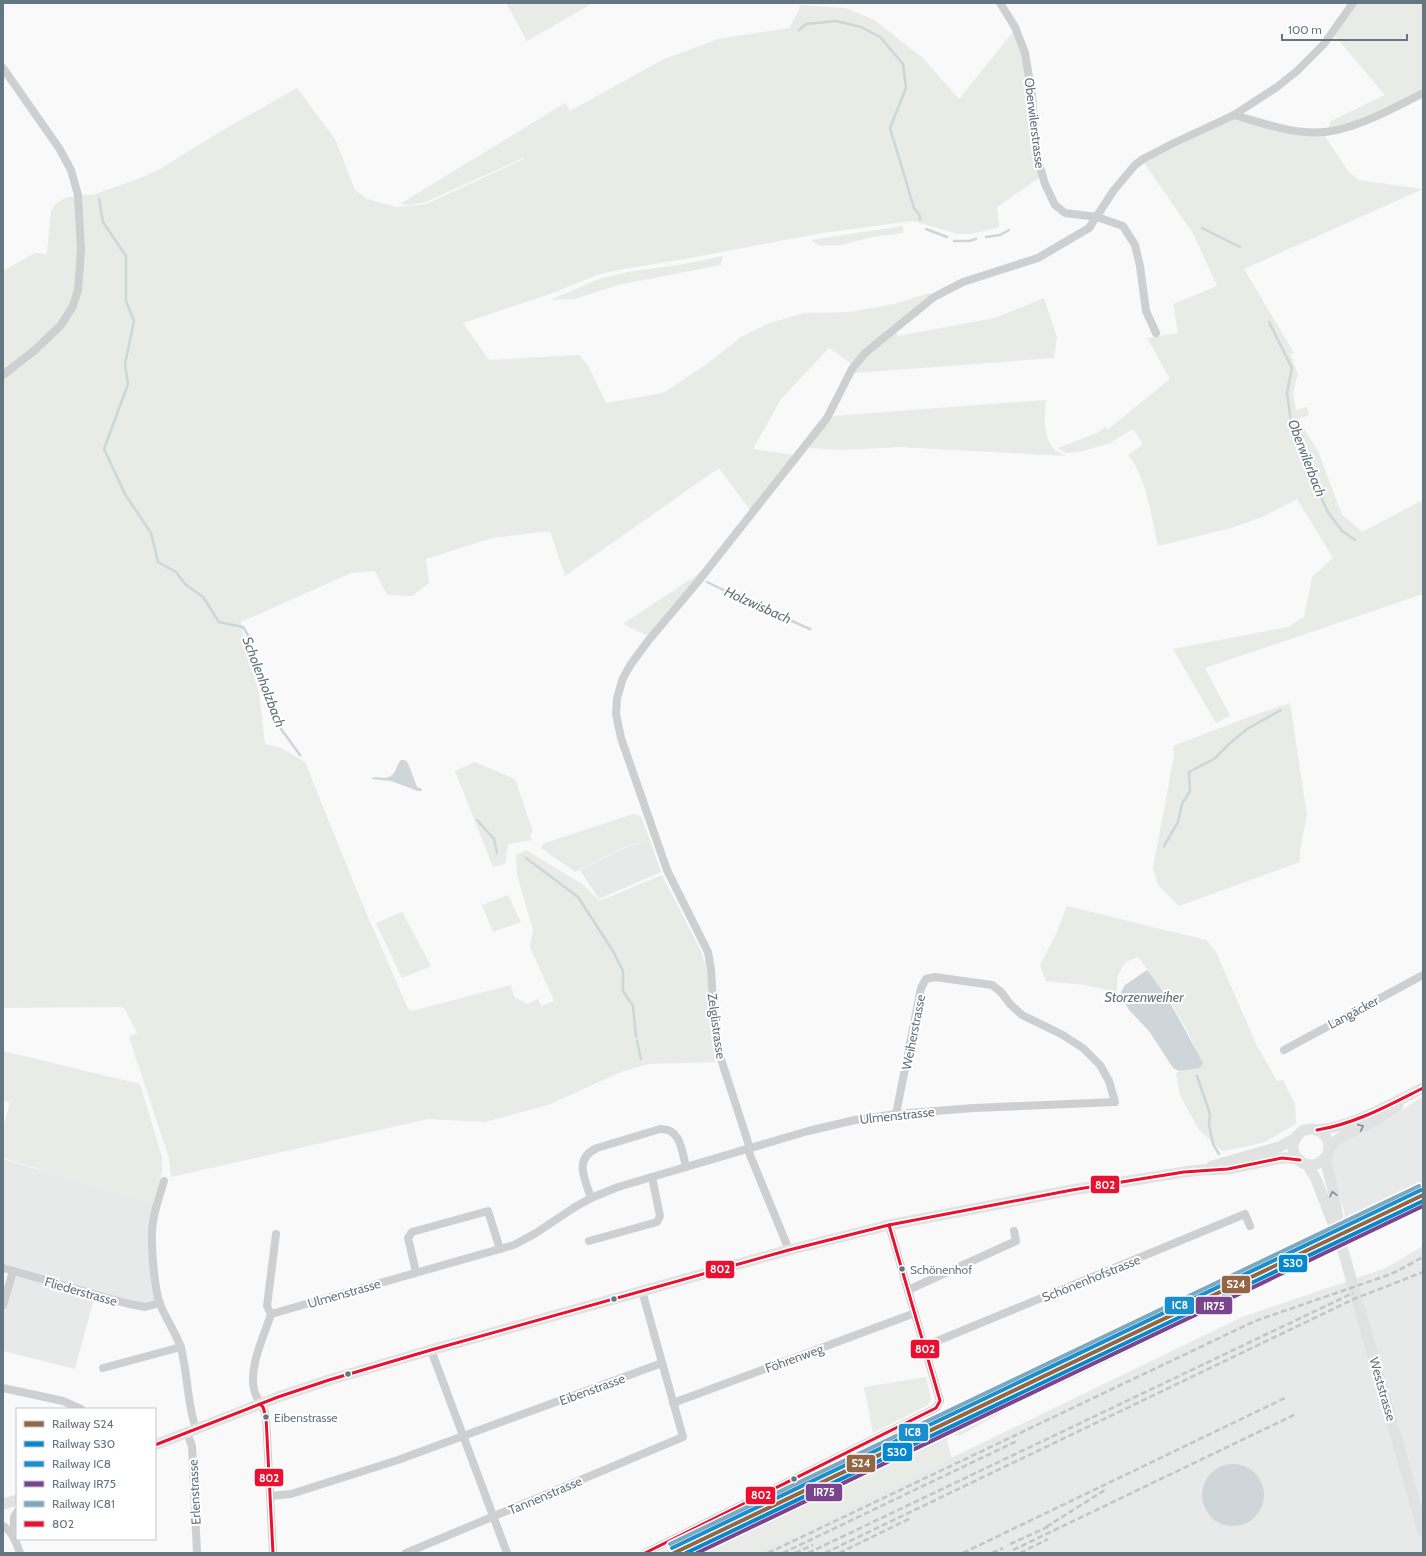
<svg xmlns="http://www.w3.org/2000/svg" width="1426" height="1556" font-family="Cabin,sans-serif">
  <rect width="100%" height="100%" fill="#f9f9f9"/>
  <g fill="#e8e9e9">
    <polygon points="650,840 661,872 599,899 580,870 622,849"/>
    <polygon points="1423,1096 1423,1209 1064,1383 1029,1397 960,1436 954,1435 951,1432 947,1441 711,1553 656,1553 937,1417 945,1418 947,1412 1063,1363 1176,1303 1347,1225 1341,1199 1330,1168 1330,1158 1334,1148 1343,1140 1389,1119"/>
    <polygon points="3,1159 156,1204 153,1224 160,1303 145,1307 95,1295 75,1369 3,1351 3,1305 13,1272 3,1268"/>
    <polygon points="1423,1246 1423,1553 755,1553 1242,1317 1386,1268"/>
  </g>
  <g fill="#e8ebe6">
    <polygon points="506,3 593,3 527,41"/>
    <path d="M1357,3h66v87c-31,15 -61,31 -95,39l3,-8 54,-26 -50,-59z"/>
    <polygon points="800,5 846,8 874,20 923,58 959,99 1013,32 1022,54 1031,115 1033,151 1039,178 997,207 999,227 971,234 958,234 913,221 822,233 690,258 618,270 597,275 550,294 463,323 489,360 579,355 588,365 606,403 663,393 707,364 741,337 770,323 804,313 850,312 894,304 929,293 931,296 852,364 829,348 781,399 753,449 794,455 750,510 719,468 565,576 550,531 492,538 426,559 429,583 412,596 387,595 375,571 351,573 241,622 244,641 259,693 265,744 281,748 305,762 362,903 408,1009 412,1011 511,985 514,997 527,1004 538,999 541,1006 554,1001 530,947 533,930 517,875 516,855 526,850 582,884 600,901 662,875 700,949 706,966 714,1055 716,1062 648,1064 621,1072 548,1105 485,1122 428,1119 171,1177 169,1158 129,1037 137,1033 125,1009 121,1007 3,1008 3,271 35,253 47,254 51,212 55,204 65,198 78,195 92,195 138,179 160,169 223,130 297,88 335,139 355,190 367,199 397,207 426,204 524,159 523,158 426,202 410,205 400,204 565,103 570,111 662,60 718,39 789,28 798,12"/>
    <path d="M1234,118l90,17 24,36 11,9 64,9 -179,80 50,84 -4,1 8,20 -5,18 3,18 11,-3 2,8 -11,4 20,32 24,64 19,15 3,11 -2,-9 61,-32v94l-218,74 25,48 -14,7 -43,-74 115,-22 16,-10 8,-40 21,-19 -36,-59 -35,18 -31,11 -73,18c-6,-26 -12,-71 -30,-91l15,-11 -10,-15 -23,14 -30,9 -15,1 -7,-5 39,-15 9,-7 1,4 63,-51 -23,-41 31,-5 -5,-29 44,-18 -24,-53 -49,-70z"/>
    <polygon points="903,226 903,233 872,237 842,245 819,246 811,240"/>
    <polygon points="723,256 721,265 618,285 575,299 550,300 599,279 628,272 684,264"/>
    <polygon points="1044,298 1057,337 1054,358 854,373 867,355 896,331 898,336 995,318"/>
    <path d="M1046,400c-1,15 -4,38 9,50 3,2 7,4 11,6l-166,-9 -57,3 -34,-2 23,-32z"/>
    <polygon points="700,573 648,636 623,624"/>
    <polygon points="1290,703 1307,815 1300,850 1300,862 1179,906 1158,885 1153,868 1174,756 1173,746 1254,715"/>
    <polygon points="475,762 515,779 533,832 530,834 532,840 508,844 505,864 493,867 455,771"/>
    <polygon points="633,814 640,816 642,819 650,840 622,848 575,872 541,848 542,845 545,843"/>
    <polygon points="508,895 521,922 493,932 482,905"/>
    <path d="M1067,906l139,34 10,12 41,94 20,35 6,-1 12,24 1,20 -31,18 -26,6 -17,3 -23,-21 -19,-35 -4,-22 24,-9c-8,-35 -40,-78 -62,-107l-13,5 -8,15v15l-31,-7 -40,-4 -6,-16 16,-31z"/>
    <polygon points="402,912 431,966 402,978 376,923"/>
    <polygon points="3,1051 140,1084 162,1157 162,1172 152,1204 3,1158 3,1128 10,1103 3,1100"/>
    <polygon points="926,1377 931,1399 928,1405 873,1433 864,1387"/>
    <polygon points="947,1441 952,1458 755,1553 711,1553"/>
  </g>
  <g fill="#ced6d9">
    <path d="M401,760h4l3,3 9,24 5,2 -1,2h-3l-27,-10 -19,-2 1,-2c10,1 19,3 23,-8 2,-4 2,-6 5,-9z"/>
    <path d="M1147,970c24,29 38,61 56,93l-3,5 -21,3 -6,-3 -24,-37 -20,-21 -9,-16 5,-9z"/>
    <circle cx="1233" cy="1495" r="31"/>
  </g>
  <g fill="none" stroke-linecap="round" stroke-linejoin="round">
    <g stroke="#ced6d9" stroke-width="2.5">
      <polyline points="799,30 806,24 836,21 861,27 880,37 903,64 906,88 890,128 914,208 920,216 920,220"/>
      <polyline points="99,199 103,222 126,256 126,301 134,321 125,364 128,384 104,449 125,494 151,533 158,562 176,572 185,584 203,597 219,622 243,627 248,635 261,674 266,682 266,693 274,706 281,729 300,755"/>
      <polyline points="1202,228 1240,247"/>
      <polyline points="926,229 947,237"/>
      <polyline points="986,237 1000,235 1009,230"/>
      <polyline points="954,241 969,241 976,239"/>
      <polyline points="1269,322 1292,368 1287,393 1291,421 1311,464 1318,491 1328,512 1342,531 1355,540"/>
      <polyline points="707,582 742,599 810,629"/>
      <polyline points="477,820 494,839 497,853"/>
      <polyline points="1164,846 1178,822 1182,804 1190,791 1189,772 1214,759 1230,743 1247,729 1281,710"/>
      <polyline points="526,858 578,897 613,951 623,971 623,991 633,1006 636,1037"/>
      <polyline points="637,1041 641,1059"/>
      <polyline points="1197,1076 1210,1114 1209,1125 1213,1144 1219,1154"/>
    </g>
    <g stroke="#cecfd0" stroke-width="8">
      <polyline points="1000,3 1015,27 1025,53 1032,95 1036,150 1038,160 1045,184 1055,205 1065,213 1097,217 1123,226 1135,245 1140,266 1146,311 1156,333"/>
      <polyline points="3,68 59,148 71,170 78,195 81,250 78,290 73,306 61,325 35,350 3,375"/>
      <path d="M1234,115c28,8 62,20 90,17 30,-2 72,-25 99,-39"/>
      <polyline points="1284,1050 1423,975"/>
      <path d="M164,1181c-4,13 -9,27 -11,41 -3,18 1,65 7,82 6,16 16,28 21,44 7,27 6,55 15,81"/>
      <path d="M591,1198c-6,-19 -18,-39 6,-50l63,-19c21,-1 22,23 26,38"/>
      <polyline points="589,1241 657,1222 660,1216 652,1177"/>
      <polyline points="789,1250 750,1155 748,1142 720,1056 713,1003 711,969 708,952 667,870 621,738 616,714 617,698 623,678 631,664 648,641 696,584 827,418 852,369 865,353 934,297 963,282 1038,258 1089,228 1114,190 1135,165 1143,159 1174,143 1234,115 1277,87 1297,71 1324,44 1353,3"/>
      <polyline points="3,1268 125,1303 145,1307 160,1303"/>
      <polyline points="416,1272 408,1238 412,1232 488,1211 500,1249"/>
      <polyline points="908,1290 1016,1241 1014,1231"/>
      <polyline points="3,1305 13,1271"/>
      <polyline points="271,1314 514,1245 536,1233 575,1207 591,1198 618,1187 808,1131 855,1120 896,1114 974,1108 1115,1102 1109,1081 1100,1065 1083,1048 1061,1034 1022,1015 1010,1004 1001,992 992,985 935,977 926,979 921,988 896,1114"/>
      <path d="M271,1314c-7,22 -22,52 -17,75 2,11 11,18 12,28l7,136"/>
      <polyline points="271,1314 267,1306 276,1234"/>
      <polyline points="925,1346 1245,1214 1250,1226"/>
      <polyline points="431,1350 507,1553"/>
      <polyline points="103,1368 181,1347"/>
      <polyline points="3,1388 63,1401 81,1409"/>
      <polyline points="673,1403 915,1313"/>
      <polyline points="187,1433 192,1446 197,1553"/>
      <polyline points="271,1496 291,1494 398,1460 662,1363"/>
      <path d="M3,1526c10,6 13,16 17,27"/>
      <polyline points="14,1536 14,1517 17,1512"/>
      <polyline points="406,1553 683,1437 642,1291"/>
      <polyline points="645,1553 936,1408 940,1401 939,1397 889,1225"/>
    </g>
    <g stroke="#e1e2e2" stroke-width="11">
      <circle cx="1311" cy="1147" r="18"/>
      <path d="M1317,1130c37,-4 73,-26 106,-42"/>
      <path d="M1329,1148c11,-13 26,-18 42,-25 9,-5 18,-11 27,-17"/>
      <polyline points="1325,1158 1334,1195 1339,1226"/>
      <polyline points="1307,1164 1316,1179 1342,1247 1423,1531"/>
      <polyline points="1212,1166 1279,1147 1296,1138"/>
      <polyline points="155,1445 278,1397 329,1380 431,1350 789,1250 889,1225 1072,1190 1184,1172 1200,1170 1228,1169 1282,1158 1290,1158 1300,1160"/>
      <polyline points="3,1504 17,1500"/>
    </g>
    <g stroke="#c3c5c6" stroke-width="2.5" stroke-dasharray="6 3" stroke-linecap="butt">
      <polyline points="1408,1265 1423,1257"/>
      <polyline points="1046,1527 1105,1490"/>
      <polyline points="1010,1544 1052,1525"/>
      <polyline points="1013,1550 1296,1414"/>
      <polyline points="768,1553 1255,1321 1371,1281 1391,1274 1413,1263"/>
      <polyline points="783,1553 1017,1441"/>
      <polyline points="795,1553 813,1545"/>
      <polyline points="808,1553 1353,1293"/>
      <polyline points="825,1553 1354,1299 1423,1272"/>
      <polyline points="839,1553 911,1518"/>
      <polyline points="963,1553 1287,1397"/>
      <polyline points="992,1553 1003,1548"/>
      <polyline points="1020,1553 1048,1539"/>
    </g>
    <defs>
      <g id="bus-1">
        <path d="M1317,1130c38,-6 72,-25 106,-42"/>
        <polyline points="260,1404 263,1407 266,1417 273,1553"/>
        <polyline points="155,1445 278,1397 329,1380 431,1350 789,1250 889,1225 1072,1190 1184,1172 1228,1169 1282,1158 1300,1160"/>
        <polyline points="645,1553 936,1408 940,1401 939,1397 889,1225"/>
      </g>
    </defs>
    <use href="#bus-1" stroke="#fff" stroke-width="6"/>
    <use href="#bus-1" stroke="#ea102f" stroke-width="3"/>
    <defs>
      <polyline id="rail-1" points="674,1553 1423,1195"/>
      <polyline id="rail-2" points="686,1553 1423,1201"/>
      <polyline id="rail-3" points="672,1548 1421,1190"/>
      <polyline id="rail-4" points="697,1553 1423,1206"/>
      <polyline id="rail-5" points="670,1544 1419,1186"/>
    </defs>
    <use href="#rail-1" stroke="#fff" stroke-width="7"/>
    <use href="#rail-2" stroke="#fff" stroke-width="7"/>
    <use href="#rail-3" stroke="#fff" stroke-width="7"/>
    <use href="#rail-4" stroke="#fff" stroke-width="7"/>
    <use href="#rail-5" stroke="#fff" stroke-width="7"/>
    <use href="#rail-1" stroke="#946644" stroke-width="4"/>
    <use href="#rail-2" stroke="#0588cc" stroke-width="4"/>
    <use href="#rail-3" stroke="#1a8fce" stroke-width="4"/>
    <use href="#rail-4" stroke="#7a448f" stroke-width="4"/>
    <use href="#rail-5" stroke="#7da9c0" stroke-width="4"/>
  </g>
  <defs><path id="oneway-chevron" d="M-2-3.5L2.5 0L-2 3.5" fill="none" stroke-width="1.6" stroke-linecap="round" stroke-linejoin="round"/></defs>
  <g stroke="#7e8c96">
    <use href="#oneway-chevron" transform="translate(1361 1127) rotate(-24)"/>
    <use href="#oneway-chevron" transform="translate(1333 1194) rotate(-103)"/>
  </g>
  <g fill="#657683" stroke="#fff" stroke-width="1.5">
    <circle cx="902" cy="1269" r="3.5"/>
    <circle cx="614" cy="1299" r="3.5"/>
    <circle cx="348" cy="1374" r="3.5"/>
    <circle cx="266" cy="1417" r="3.5"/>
    <circle cx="794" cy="1479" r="3.5"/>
  </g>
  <g text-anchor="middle" stroke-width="4" stroke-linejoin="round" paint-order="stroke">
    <g font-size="12" fill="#657683" stroke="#fff" text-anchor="start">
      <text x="910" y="1274">Schönenhof</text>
      <text x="274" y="1422">Eibenstrasse</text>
    </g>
    <g font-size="13" fill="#657683" stroke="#fff">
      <text transform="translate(1035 123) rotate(83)" y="5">Oberwilerstrasse</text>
      <text transform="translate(1353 1012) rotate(-28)" y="5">Langäcker</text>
      <text transform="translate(717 1026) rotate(82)" y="5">Zelglistrasse</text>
      <text transform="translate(913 1032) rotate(-79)" y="5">Weiherstrasse</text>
      <text transform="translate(897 1115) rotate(-6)" y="5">Ulmenstrasse</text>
      <text transform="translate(1091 1278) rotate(-22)" y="5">Schönenhofstrasse</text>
      <text transform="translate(81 1291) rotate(16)" y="5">Fliederstrasse</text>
      <text transform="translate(344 1293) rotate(-16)" y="5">Ulmenstrasse</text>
      <text transform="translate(794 1358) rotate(-20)" y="5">Föhrenweg</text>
      <text transform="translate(592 1389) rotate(-20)" y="5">Eibenstrasse</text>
      <text transform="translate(1383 1389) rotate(74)" y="5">Weststrasse</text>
      <text transform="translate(194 1492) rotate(-93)" y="5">Erlenstrasse</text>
      <text transform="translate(545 1495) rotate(-23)" y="5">Tannenstrasse</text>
    </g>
    <g font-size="14" font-style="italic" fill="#60757c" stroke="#fff">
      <text transform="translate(1307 458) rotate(69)" y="5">Oberwilerbach</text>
      <text transform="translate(758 605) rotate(24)" y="5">Holzwisbach</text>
      <text transform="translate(264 682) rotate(69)" y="5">Scholenholzbach</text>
      <text x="1144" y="1002">Storzenweiher</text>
    </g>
  </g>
  <g stroke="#fff" stroke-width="1.5">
    <rect x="1090" y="1175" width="30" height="19" rx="4" fill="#ea102f"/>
    <rect x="1278" y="1254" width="30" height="19" rx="4" fill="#0588cc"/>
    <rect x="705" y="1260" width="30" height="19" rx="4" fill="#ea102f"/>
    <rect x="1221" y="1275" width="30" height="19" rx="4" fill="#946644"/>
    <rect x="1164" y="1296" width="31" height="19" rx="4" fill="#1a8fce"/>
    <rect x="1195" y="1296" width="38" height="19" rx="4" fill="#7a448f"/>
    <rect x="910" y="1339" width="30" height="20" rx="4" fill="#ea102f"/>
    <rect x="898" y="1423" width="31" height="19" rx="4" fill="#1a8fce"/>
    <rect x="882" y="1442" width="31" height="20" rx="4" fill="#0588cc"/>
    <rect x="846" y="1454" width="30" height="19" rx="4" fill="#946644"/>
    <rect x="254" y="1468" width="30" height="19" rx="4" fill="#ea102f"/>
    <rect x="805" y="1483" width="38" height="19" rx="4" fill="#7a448f"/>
    <rect x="745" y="1486" width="31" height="19" rx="4" fill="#ea102f"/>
  </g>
  <g font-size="11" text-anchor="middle" font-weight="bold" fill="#fff">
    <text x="1105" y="1189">802</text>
    <text x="1293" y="1267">S30</text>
    <text x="720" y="1273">802</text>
    <text x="1236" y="1288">S24</text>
    <text x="1180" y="1309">IC8</text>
    <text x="1214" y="1310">IR75</text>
    <text x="925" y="1353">802</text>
    <text x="913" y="1436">IC8</text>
    <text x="897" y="1456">S30</text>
    <text x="861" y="1467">S24</text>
    <text x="269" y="1482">802</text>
    <text x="824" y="1496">IR75</text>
    <text x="761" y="1499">802</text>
  </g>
  <rect width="1426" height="1556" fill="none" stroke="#657683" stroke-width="8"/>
  <rect x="16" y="1408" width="140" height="132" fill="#ffffff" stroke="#c1c8cd"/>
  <rect x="24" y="1421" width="20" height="6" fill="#946644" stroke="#c1c8cd"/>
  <text x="52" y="1428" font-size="12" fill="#657683">Railway S24</text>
  <rect x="24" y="1441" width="20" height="6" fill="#0588cc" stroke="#c1c8cd"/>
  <text x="52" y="1448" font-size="12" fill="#657683">Railway S30</text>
  <rect x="24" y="1461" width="20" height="6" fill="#1a8fce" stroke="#c1c8cd"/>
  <text x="52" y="1468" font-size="12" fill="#657683">Railway IC8</text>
  <rect x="24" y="1481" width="20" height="6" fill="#7a448f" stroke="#c1c8cd"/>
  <text x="52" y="1488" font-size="12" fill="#657683">Railway IR75</text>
  <rect x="24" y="1501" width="20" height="6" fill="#7da9c0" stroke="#c1c8cd"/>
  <text x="52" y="1508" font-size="12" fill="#657683">Railway IC81</text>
  <rect x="24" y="1521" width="20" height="6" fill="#ea102f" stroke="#c1c8cd"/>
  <text x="52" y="1528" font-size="12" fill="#657683">802</text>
  <path d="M1282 34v6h125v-6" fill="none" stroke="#657683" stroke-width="2"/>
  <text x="1288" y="34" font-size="12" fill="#657683" stroke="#ffffff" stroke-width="3" paint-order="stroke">100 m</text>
</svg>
